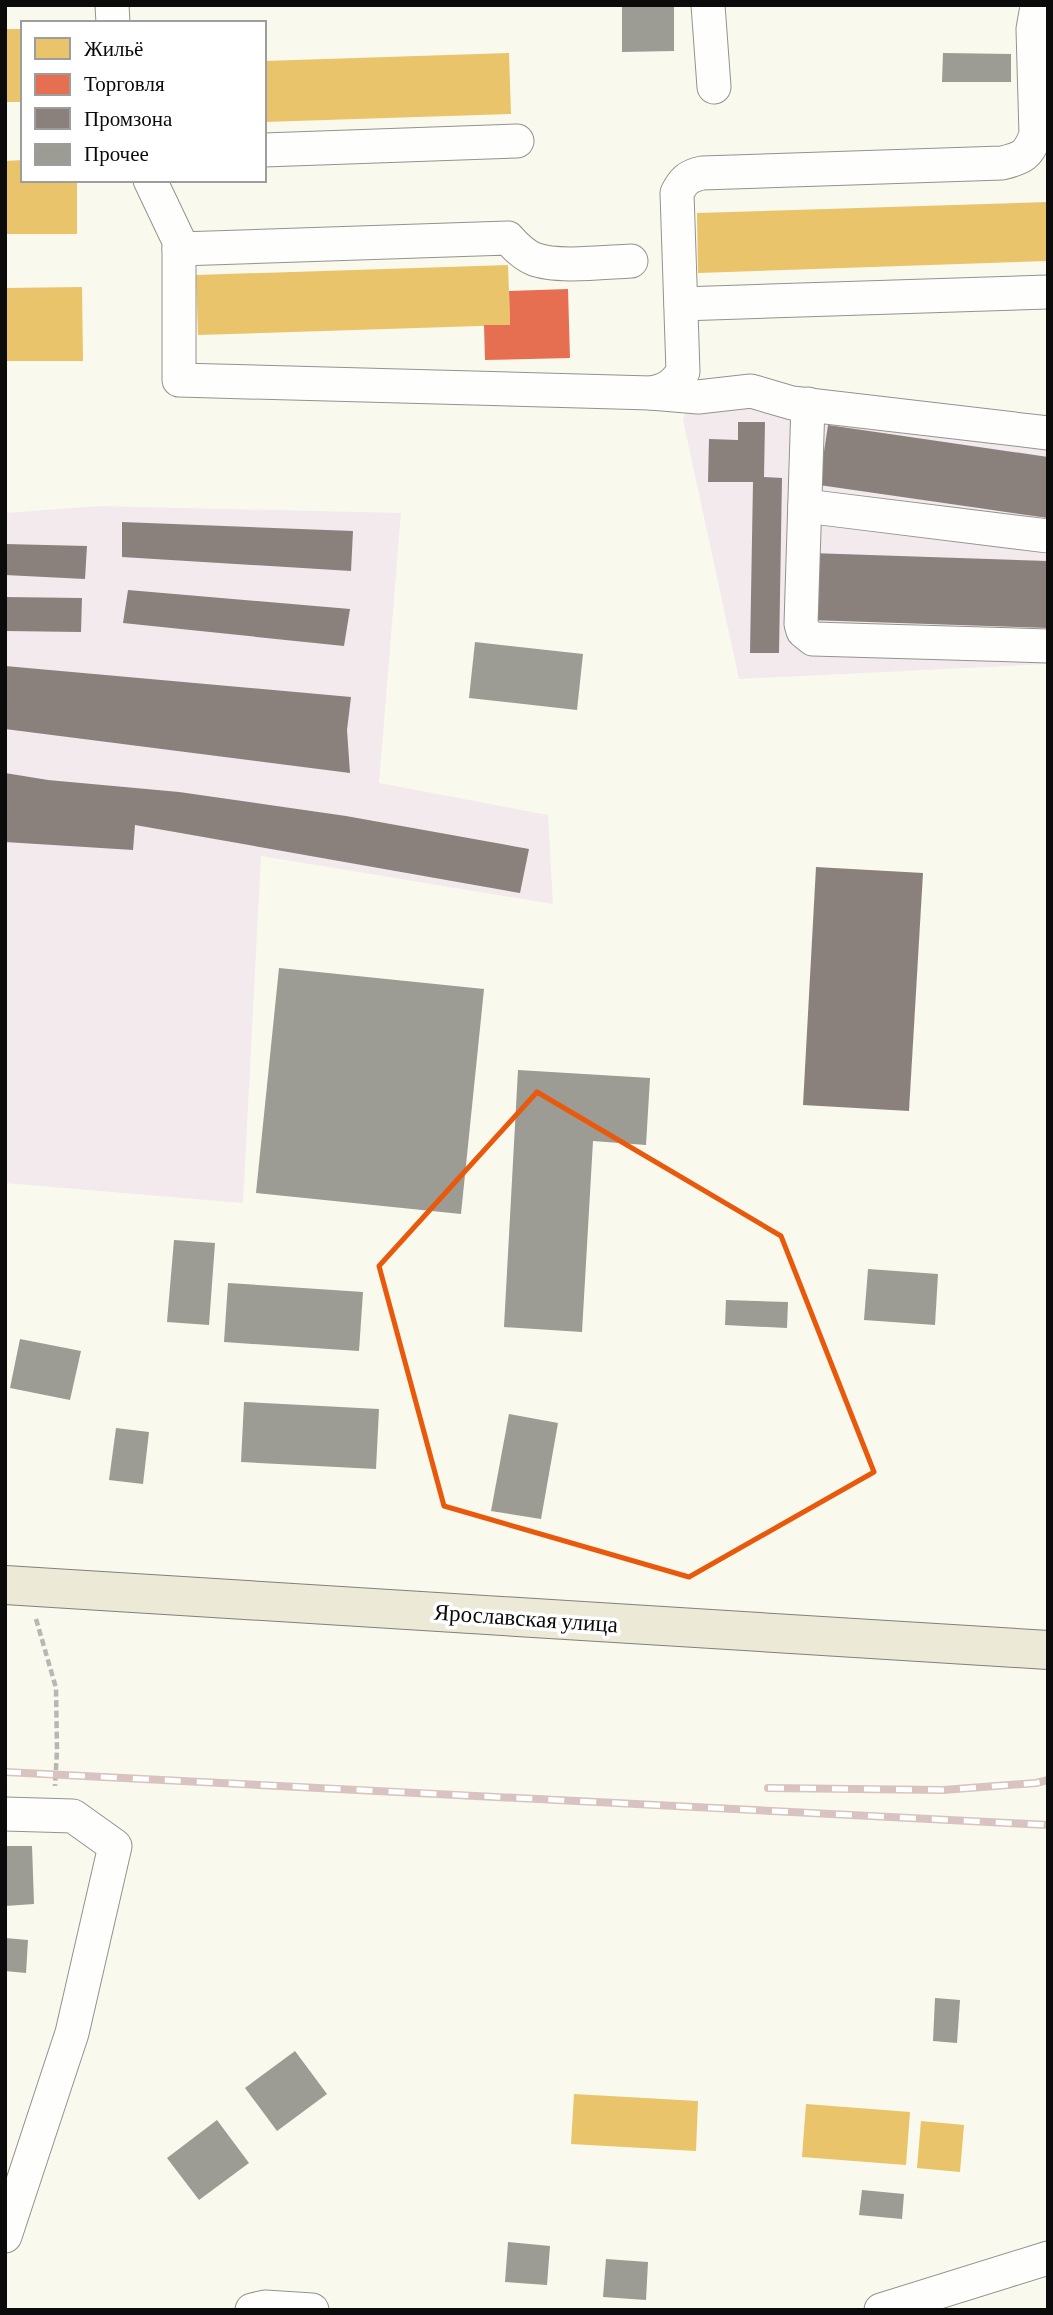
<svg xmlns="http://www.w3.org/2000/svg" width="1053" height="2315" font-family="'Crimson Pro',serif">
  <rect width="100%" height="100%" fill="#faf9ee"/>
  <g fill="#f2eaec">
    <polygon points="694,385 1048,416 1048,664 739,679 683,420"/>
    <polygon points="99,506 401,513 379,783 548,815 553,904 261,856 243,1203 5,1183 5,513"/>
  </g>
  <g fill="#e9c46a">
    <rect x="5" y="29" width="18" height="73"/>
    <polygon points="509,53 511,114 264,122 264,61"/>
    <polygon points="23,160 23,180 77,180 77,234 5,234 5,161"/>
    <polygon points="1048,202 1048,261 698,273 697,213"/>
    <polygon points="508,265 510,325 198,335 196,275"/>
    <polygon points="82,287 83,361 5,361 5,288"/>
    <polygon points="574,2094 698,2101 696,2151 571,2144"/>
    <polygon points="806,2104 910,2112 906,2165 802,2157"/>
    <polygon points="921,2121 964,2125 960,2172 917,2168"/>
  </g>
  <polygon fill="#e76f51" points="568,289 570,358 485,360 484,325 510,325 509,291"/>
  <g fill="#8a817c">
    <polygon points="738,422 765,422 764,477 782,478 779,653 750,653 753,482 708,482 709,439 738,440"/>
    <polygon points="828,425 1048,457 1048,518 819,485"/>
    <polygon points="122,522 353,531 351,571 122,557"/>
    <polygon points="5,544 87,546 85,579 5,575"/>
    <polygon points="811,553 1048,561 1048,628 809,620"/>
    <polygon points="128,590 350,609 344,646 123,623"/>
    <polygon points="5,597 82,598 81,632 5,631"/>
    <polygon points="5,666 351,697 347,730 350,773 5,729"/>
    <polygon points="5,773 48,780 179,792 346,816 529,849 520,893 135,825 133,850 5,842"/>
    <polygon points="816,867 923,873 909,1111 803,1105"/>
  </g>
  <g fill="#9c9b94">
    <polygon points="674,6 674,51 622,52 622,7"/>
    <polygon points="943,53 1011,54 1011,82 942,82"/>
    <polygon points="475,642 583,654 577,710 469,698"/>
    <polygon points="279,968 484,989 461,1214 256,1193"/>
    <polygon points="518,1070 650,1078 646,1145 593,1141 582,1332 504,1327"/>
    <polygon points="174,1240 215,1243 209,1325 167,1322"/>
    <polygon points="868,1269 938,1274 935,1325 864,1320"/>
    <polygon points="228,1283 363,1292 359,1351 224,1342"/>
    <polygon points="726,1300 788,1302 787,1328 725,1325"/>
    <polygon points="20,1339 81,1351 70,1400 10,1388"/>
    <polygon points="244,1402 379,1409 376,1469 241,1462"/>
    <polygon points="509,1414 558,1423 541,1519 491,1511"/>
    <polygon points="116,1428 149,1432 143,1484 109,1480"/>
    <polygon points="5,1846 32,1846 34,1904 5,1906"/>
    <polygon points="5,1938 28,1940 26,1973 5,1971"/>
    <polygon points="935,1998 960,2000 957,2043 933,2041"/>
    <polygon points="295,2051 327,2094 277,2131 245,2088"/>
    <polygon points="217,2120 249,2163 199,2200 167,2158"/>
    <polygon points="862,2190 904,2194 902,2219 859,2215"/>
    <polygon points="508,2242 550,2246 547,2285 505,2282"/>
    <polygon points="606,2259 648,2262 646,2300 603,2297"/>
  </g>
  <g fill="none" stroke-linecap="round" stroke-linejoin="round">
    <defs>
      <g id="minor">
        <polyline points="112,5 113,23"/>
        <polyline points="708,5 714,87"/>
        <polyline points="264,150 517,141"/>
        <path d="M150,180l29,61v139l472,13c16,-3 23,-8 32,-21l-6,-179c6,-12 11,-17 25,-20l300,-10c21,-5 26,-8 34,-28l-3,-106 3,-17 8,-7"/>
        <path d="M179,249l329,-11c7,8 16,17 26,21 22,9 72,3 97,2"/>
        <polyline points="681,304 1048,292"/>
        <polyline points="651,393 698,397 751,391 792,403 1048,433"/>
        <polyline points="808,404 801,624 803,631 813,639 1048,646"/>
        <polyline points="805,506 1048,536"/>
        <polyline points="5,1814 73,1816 115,1846 72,2033 5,2236"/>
        <polyline points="252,2310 265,2307 312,2310"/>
        <polyline points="881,2310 1048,2258"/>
      </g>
      <polyline id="major" points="5,1585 1048,1650"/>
    </defs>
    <use href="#minor" stroke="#93928d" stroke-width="35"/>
    <use href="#major" stroke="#807f7a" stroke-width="40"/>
    <polyline stroke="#b7b7b5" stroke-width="4.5" stroke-dasharray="7 3.5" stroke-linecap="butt" points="36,1619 56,1688 57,1750 55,1786"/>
    <use href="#minor" stroke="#fefefc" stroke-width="33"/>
    <use href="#major" stroke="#ecead6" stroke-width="38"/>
    <defs>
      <g id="rail">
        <polyline points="5,1772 1048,1825"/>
        <polyline points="768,1788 943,1790 1036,1783 1048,1780"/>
      </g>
    </defs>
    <use href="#rail" stroke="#d8c3c0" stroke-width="8"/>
    <use href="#rail" stroke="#fff" stroke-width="5" stroke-dasharray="16" stroke-linecap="butt"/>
  </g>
  <path fill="none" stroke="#e8590c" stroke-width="5" stroke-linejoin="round" d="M537,1092l244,144 93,236 -185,105 -245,-71 -65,-240z"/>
  <g text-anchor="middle" stroke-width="7" stroke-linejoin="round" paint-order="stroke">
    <g font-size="23" fill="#0b0b0b" stroke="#fff">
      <text transform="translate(526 1618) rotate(4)" y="8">Ярославская улица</text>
    </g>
  </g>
  <rect width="1053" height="2315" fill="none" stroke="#0b0b0b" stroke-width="14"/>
  <rect x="21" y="21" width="245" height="161" fill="#ffffff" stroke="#9d9d9d" stroke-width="2"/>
  <rect x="35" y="38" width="35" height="21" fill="#e9c46a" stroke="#9d9d9d" stroke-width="2"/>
  <text x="84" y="56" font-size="21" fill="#0b0b0b">Жильё</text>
  <rect x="35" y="74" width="35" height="21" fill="#e76f51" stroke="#9d9d9d" stroke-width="2"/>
  <text x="84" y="91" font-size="21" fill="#0b0b0b">Торговля</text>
  <rect x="35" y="108" width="35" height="21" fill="#8a817c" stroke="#9d9d9d" stroke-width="2"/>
  <text x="84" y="126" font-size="21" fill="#0b0b0b">Промзона</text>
  <rect x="35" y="144" width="35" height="21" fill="#9c9b94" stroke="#9d9d9d" stroke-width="2"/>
  <text x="84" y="161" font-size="21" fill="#0b0b0b">Прочее</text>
</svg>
